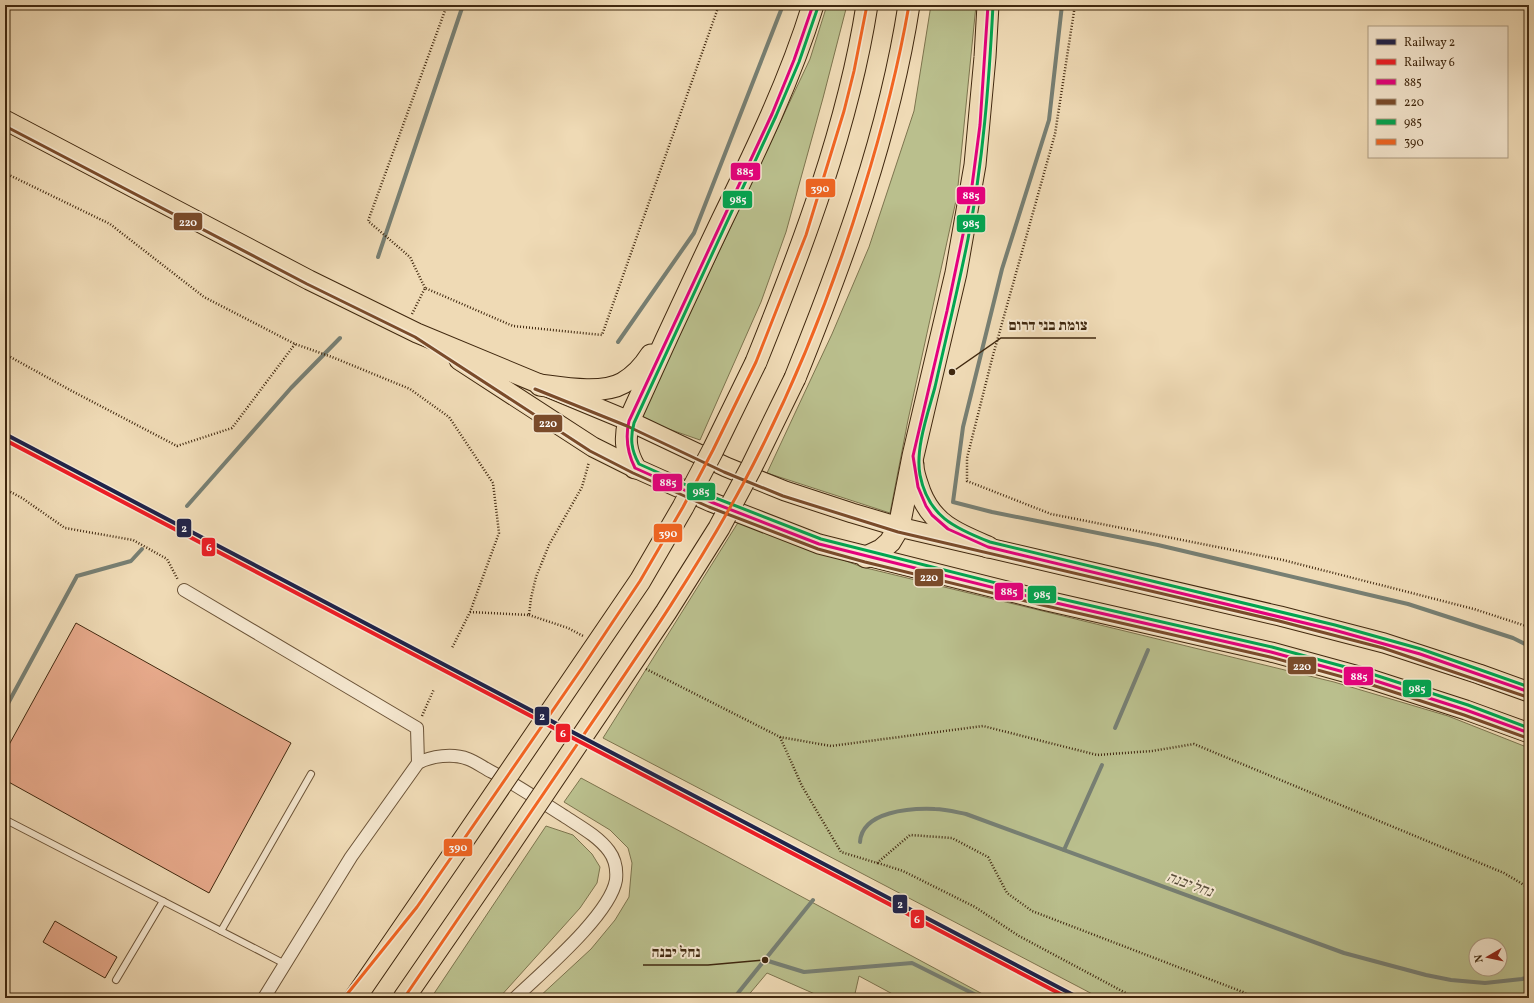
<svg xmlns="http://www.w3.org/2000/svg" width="1534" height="1003" font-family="Vollkorn,'Frank Ruhl Libre',serif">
  <rect width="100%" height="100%" fill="#efdab5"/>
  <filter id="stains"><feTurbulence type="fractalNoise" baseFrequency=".005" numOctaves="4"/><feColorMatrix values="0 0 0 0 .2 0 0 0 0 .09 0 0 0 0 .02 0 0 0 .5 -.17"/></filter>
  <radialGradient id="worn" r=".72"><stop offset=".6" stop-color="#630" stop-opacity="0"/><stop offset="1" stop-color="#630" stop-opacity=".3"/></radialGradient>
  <g fill="#babf8d" stroke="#7d744e" fill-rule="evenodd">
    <polygon points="827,5 847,5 823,98 786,232 761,302 700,440 640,419 810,59"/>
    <polygon points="931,5 976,5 957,196 908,420 890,513 767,473 832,334 869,247 914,111"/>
    <path d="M739,521l123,46 472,115 114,34 81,32v250h-429l-497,-260zM1476,945h24v24h-24z"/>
    <polygon points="581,778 990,998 900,998 859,976 854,998 824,998 767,973 746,998 538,998 591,949 615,920 629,897 632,863 628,848 610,830 564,802"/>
    <polygon points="546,826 573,835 592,854 600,867 597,883 580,908 499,998 431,998"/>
  </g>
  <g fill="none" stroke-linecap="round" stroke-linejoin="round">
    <g stroke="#777f73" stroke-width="4">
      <polyline points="1062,5 1049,120 1002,269 963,427 953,502 992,512 1158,545 1408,604 1513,638 1529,646"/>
      <polyline points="378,257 463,5"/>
      <polyline points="618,342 694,233 783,5"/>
      <polyline points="187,506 291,388 340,338"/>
      <polyline points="5,709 77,576 131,561 142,549"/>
      <polyline points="1115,728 1148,650"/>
      <path d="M860,842c2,-31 51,-34 75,-33 10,0 21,3 31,5l378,139 82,22 25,5 34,3 37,-4 7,-2"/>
      <polyline points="1064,850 1102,765"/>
      <polyline points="765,960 804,972 912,963 982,998"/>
      <polyline points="734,998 813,900"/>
    </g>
  </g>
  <g fill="#e9ab8d" stroke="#40280f">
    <polygon points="76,623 291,743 209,893 5,780 5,752"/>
    <polygon points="55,921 117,957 105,978 43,942"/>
  </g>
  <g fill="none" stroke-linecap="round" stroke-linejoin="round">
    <defs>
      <g id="service">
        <polyline points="5,827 8,821 285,964"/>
        <polyline points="221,931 311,774"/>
        <polyline points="116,980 163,901"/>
      </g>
      <g id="minor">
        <polyline points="184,590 417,728 418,763"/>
        <path d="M264,998l87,-141 67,-94c13,-7 35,-10 50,-4 8,3 16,9 24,13 25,13 48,29 72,44 15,10 34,20 45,35 6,8 8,19 7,29 -6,35 -74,92 -101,118"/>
      </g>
      <g id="trunk">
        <polyline points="5,120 309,280 417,333 629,421 726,467 785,491 852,513 899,527 1280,616 1384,643 1479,674 1529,692"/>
        <polyline points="459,360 593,447 635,468 711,502 819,544 1043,600 1271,652 1373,680 1466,710 1529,733"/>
      </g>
      <g id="motorway">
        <path d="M756,362c46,-114 92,-235 111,-357"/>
        <path d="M795,378c49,-121 94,-244 114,-373"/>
        <path d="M540,385c23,3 62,10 83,-2 11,-6 21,-17 28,-28"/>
        <path d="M913,465c0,9 4,18 7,27 13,33 37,42 68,55"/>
        <path d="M635,468c-9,-16 -11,-29 -6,-47 30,-67 61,-134 93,-201 34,-70 68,-140 91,-215"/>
        <polyline points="866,557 881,550 890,542 899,527 913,456 956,273 975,165 985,57 988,5"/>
        <polyline points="355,998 458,848"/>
        <polyline points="404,998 499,860"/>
      </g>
    </defs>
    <use href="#service" stroke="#6c5438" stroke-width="8"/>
    <use href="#minor" stroke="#6c5438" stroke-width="14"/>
    <use href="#trunk" stroke="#40280f" stroke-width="21"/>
    <use href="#motorway" stroke="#40280f" stroke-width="23"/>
    <g stroke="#40280f" stroke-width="2.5" stroke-dasharray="1 2" stroke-linecap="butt">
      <polyline points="1075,5 1055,134 992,359 967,458 967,481 1051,514 1283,560 1474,609 1529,627"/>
      <polyline points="5,173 110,224 204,297 295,344 332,357 410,389 449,417 493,483 499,533 470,612 452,648"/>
      <polyline points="425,288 410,257 368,221 447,5"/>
      <polyline points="412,314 425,288 513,326 602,335 719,5"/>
      <polyline points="5,354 70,390 177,446 232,428 295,344"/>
      <polyline points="5,489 22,498 65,528 133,540 167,559 178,580"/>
      <polyline points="470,612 529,615 531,598 536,577 549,545 582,487 589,462"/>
      <polyline points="529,615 568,628 583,636"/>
      <polyline points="646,669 780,737 831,746 983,726 1097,755 1152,751 1194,744 1504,873 1529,888"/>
      <polyline points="422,716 434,689"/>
      <polyline points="780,737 802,786 841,852 877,863 910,835 952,838 988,857 1007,893 1032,911 1243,992 1253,998"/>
      <polyline points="878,863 903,871 975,907 1019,936 1135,998"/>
    </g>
    <use href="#service" stroke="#f5e7cf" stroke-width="6"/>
    <use href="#minor" stroke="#f5e7cf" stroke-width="12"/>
    <use href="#trunk" stroke="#efdab5" stroke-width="19"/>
    <use href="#motorway" stroke="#efdab5" stroke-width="21"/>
    <defs>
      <g id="motorway-bridge">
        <polyline points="458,848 640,581 683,507 713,450 756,362"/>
        <polyline points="499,860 666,612 719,528 751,468 795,378"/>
      </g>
    </defs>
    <use href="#motorway-bridge" stroke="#40280f" stroke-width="23" stroke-linecap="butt"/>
    <use href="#motorway-bridge" stroke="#efdab5" stroke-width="21"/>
    <defs>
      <g id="bus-1">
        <path d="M813,5l-19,55 -22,54 -143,307c-4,17 -2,31 6,47l76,34 108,42 224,56 228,52 102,28 93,30 63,23"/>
        <polyline points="988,5 980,125 970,201 947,311 913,456 918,487 926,506 932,515 948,529 988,547 1334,630 1420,654 1529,692"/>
      </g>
      <g id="bus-2">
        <polyline points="5,126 307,284 415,337 590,451 633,473 709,507 818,549 865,562 1042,605 1270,657 1372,685 1464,715 1527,738"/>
        <polyline points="535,389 627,426 724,472 783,496 898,532 1279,621 1383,648 1527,697"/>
      </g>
      <g id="bus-3">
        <path d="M993,5c-4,79 -10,157 -25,234 -10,50 -22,99 -33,148 -7,26 -20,62 -15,88 8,41 34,53 70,67l345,83 86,24 108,38"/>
        <path d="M818,7l-19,55 -23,54 -142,307c-4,15 -3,27 5,41l74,33 108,42 223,56 228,52 103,28 93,30 61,23"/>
      </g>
      <g id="bus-4">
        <polyline points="344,998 417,907 582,668 640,581 683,507 713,450 756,362 806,235 844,111 854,71 867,5"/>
        <path d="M404,998c58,-84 114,-168 172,-252 58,-85 118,-171 167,-262 50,-94 89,-191 120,-293 19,-61 35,-123 46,-186"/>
      </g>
    </defs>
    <use href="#bus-1" stroke="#f5e7cf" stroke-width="6"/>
    <use href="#bus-2" stroke="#f5e7cf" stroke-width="6"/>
    <use href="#bus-3" stroke="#f5e7cf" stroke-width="6"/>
    <use href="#bus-4" stroke="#f5e7cf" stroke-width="6"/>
    <use href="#bus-1" stroke="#e5007d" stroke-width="3"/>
    <use href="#bus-2" stroke="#7a4b2a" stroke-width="3"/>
    <use href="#bus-3" stroke="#00a651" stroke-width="3"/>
    <use href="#bus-4" stroke="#f26522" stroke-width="3"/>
    <defs>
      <polyline id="rail-1" points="5,434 1079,998"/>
      <polyline id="rail-2" points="5,440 1068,998"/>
    </defs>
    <use href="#rail-1" stroke="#f5e7cf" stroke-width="7"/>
    <use href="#rail-2" stroke="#f5e7cf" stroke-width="7"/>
    <use href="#rail-1" stroke="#1f234a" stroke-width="4"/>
    <use href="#rail-2" stroke="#ed1d26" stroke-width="4"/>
  </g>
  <g text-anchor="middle" stroke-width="4" stroke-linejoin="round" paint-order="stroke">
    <g font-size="15" font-style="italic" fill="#574c39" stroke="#f5e7cf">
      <text transform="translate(1190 884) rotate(20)" y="5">נחל יבנה</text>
    </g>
  </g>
  <path fill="none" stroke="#40280f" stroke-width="1.5" d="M952 372L1001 338H1096M765 960L708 965H643"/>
  <g fill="#40280f" stroke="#f5e7cf" stroke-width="1.5">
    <circle cx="952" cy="372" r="4"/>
    <circle cx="765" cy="960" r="4"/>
  </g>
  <g font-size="15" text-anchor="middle" font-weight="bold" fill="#40280f" stroke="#f5e7cf" stroke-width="4" stroke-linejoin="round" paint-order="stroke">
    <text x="1048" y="330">צומת בני דרום</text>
    <text x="676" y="957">נחל יבנה</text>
  </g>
  <g stroke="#f5e7cf" stroke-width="1.5">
    <rect x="730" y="162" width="31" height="19" rx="4" fill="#e5007d"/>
    <rect x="805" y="178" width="31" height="20" rx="4" fill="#f26522"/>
    <rect x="956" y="186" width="30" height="19" rx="4" fill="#e5007d"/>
    <rect x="722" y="190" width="31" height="19" rx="4" fill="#00a651"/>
    <rect x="173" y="212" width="30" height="19" rx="4" fill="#7a4b2a"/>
    <rect x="956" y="214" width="30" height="19" rx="4" fill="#00a651"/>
    <rect x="533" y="414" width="30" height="19" rx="4" fill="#7a4b2a"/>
    <rect x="652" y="473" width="31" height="19" rx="4" fill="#e5007d"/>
    <rect x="686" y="482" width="30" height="19" rx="4" fill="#00a651"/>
    <rect x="176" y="518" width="16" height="20" rx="4" fill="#1f234a"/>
    <rect x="653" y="523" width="30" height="20" rx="4" fill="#f26522"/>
    <rect x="201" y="537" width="15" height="20" rx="4" fill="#ed1d26"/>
    <rect x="914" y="568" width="30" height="19" rx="4" fill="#7a4b2a"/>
    <rect x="994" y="582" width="30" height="19" rx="4" fill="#e5007d"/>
    <rect x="1027" y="585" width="30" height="19" rx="4" fill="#00a651"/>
    <rect x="1287" y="656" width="30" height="19" rx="4" fill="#7a4b2a"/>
    <rect x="1343" y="666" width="31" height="20" rx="4" fill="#e5007d"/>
    <rect x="1402" y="679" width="30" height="19" rx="4" fill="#00a651"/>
    <rect x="534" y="706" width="16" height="20" rx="4" fill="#1f234a"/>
    <rect x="555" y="723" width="16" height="20" rx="4" fill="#ed1d26"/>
    <rect x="443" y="838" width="30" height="19" rx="4" fill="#f26522"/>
    <rect x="892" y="894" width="16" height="20" rx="4" fill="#1f234a"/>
    <rect x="910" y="909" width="15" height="20" rx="4" fill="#ed1d26"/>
  </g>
  <g font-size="11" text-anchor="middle" font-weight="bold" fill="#fff">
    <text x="745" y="175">885</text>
    <text x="820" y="192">390</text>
    <text x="971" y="199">885</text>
    <text x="738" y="203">985</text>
    <text x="188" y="226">220</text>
    <text x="971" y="227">985</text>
    <text x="548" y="427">220</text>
    <text x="668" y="486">885</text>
    <text x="701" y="495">985</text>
    <text x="184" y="532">2</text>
    <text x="668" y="537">390</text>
    <text x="209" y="551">6</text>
    <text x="929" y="581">220</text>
    <text x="1009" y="595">885</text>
    <text x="1042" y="598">985</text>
    <text x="1302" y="670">220</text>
    <text x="1359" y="680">885</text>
    <text x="1417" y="692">985</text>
    <text x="542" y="720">2</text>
    <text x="563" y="737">6</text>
    <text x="458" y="851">390</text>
    <text x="900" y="908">2</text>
    <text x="917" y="923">6</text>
  </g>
  <rect width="1534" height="1003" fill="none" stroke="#efdab5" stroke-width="20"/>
  <rect x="6" y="6" width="1522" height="991" fill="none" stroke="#40280f" stroke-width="2"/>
  <rect x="10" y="10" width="1514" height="983" fill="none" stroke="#40280f"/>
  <rect x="1368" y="26" width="140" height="132" fill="#f5e7cf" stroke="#ad9b82"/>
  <rect x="1376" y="39" width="20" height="6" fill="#1f234a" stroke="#ad9b82"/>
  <text x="1404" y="46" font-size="12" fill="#40280f">Railway 2</text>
  <rect x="1376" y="59" width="20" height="6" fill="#ed1d26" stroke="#ad9b82"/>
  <text x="1404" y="66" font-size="12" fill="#40280f">Railway 6</text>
  <rect x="1376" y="79" width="20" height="6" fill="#e5007d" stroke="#ad9b82"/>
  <text x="1404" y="86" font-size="12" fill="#40280f">885</text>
  <rect x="1376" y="99" width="20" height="6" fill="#7a4b2a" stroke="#ad9b82"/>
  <text x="1404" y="106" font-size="12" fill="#40280f">220</text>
  <rect x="1376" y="119" width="20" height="6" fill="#00a651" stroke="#ad9b82"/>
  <text x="1404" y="126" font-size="12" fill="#40280f">985</text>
  <rect x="1376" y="139" width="20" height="6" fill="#f26522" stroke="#ad9b82"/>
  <text x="1404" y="146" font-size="12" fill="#40280f">390</text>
  <g transform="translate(1488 957) rotate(261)"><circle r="19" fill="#f5e7cf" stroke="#ad9b82"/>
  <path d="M0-3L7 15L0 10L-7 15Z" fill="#8f2418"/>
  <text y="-6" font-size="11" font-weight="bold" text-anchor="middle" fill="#40280f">N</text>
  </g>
  <rect width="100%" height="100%" filter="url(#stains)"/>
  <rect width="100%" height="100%" fill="url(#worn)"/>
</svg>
